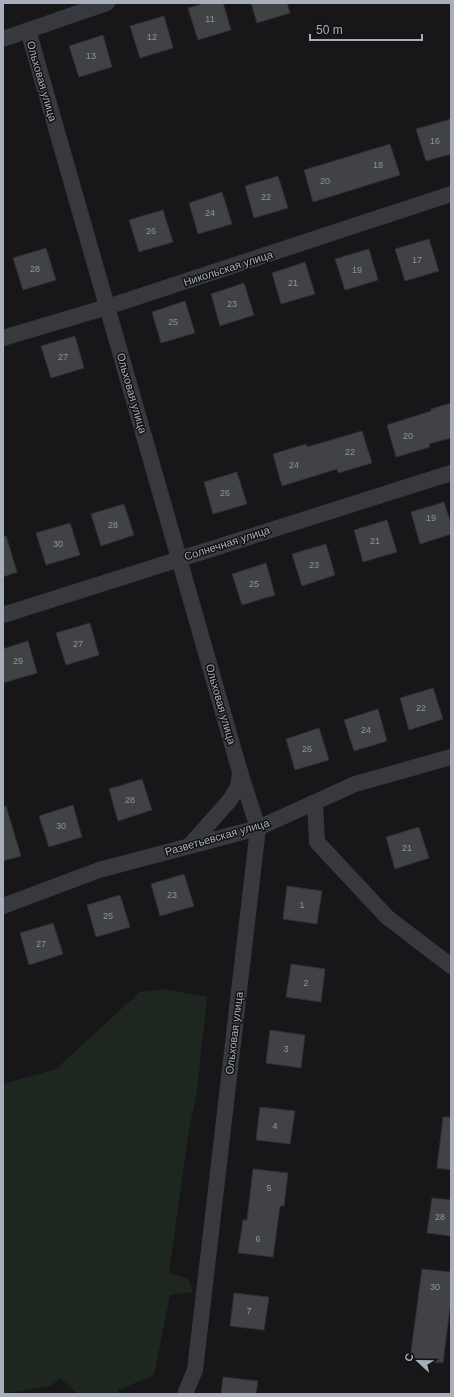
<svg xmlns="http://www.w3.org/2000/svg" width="454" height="1397" font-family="Helvetica,sans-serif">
  <rect width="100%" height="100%" fill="#171719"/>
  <polygon fill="#1e271f" points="163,989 207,997 197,1091 189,1129 169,1273 188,1278 193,1292 170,1295 154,1375 118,1390 118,1394 78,1394 60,1378 51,1386 3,1394 3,1084 56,1069 140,992"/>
  <g fill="#404246" stroke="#303135">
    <polygon points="205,3 223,3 231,30 198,40 188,8"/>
    <polygon points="251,3 287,3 290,13 257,23"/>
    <polygon points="164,16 173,48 140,58 130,26"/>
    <polygon points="103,35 112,67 79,77 69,46"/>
    <polygon points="451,119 451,154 426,161 416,129"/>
    <polygon points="390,144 400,175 313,202 304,170"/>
    <polygon points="278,176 288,208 254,218 245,186"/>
    <polygon points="222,192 232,224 198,234 189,203"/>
    <polygon points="163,210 173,242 139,252 129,220"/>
    <polygon points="429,239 439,271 405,281 395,249"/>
    <polygon points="46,248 56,280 23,290 13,258"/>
    <polygon points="369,249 378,280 345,290 335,259"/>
    <polygon points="305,262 315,294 281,304 272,273"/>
    <polygon points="244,283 254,315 220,326 211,294"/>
    <polygon points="185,301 195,333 161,343 152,312"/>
    <polygon points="75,336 84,368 51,378 41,346"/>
    <polygon points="451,403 451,438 429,444 430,447 396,457 387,425 431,411 431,409"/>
    <polygon points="362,431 372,463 338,473 337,469 282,486 273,454 306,444 307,447"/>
    <polygon points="237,472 247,504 213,514 204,482"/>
    <polygon points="444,502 451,524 451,534 420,544 411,512"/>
    <polygon points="124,504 134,535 101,546 91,514"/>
    <polygon points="387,520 397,552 363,562 354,530"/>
    <polygon points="70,523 80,555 46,565 36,533"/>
    <polygon points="6,536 17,572 3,577 3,537"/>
    <polygon points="326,544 335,575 302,586 292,554"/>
    <polygon points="266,563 275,595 242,605 232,574"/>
    <polygon points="90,623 99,655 66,665 56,633"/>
    <polygon points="28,641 37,673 3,683 3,649"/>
    <polygon points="433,688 443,719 409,730 400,698"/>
    <polygon points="378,709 387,741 354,751 344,720"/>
    <polygon points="319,728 329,760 295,770 286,739"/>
    <polygon points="142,779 152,810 118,821 109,789"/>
    <polygon points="73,805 82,837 49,847 39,816"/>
    <polygon points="6,806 21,856 3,861 3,807"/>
    <polygon points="419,827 429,858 395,869 386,837"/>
    <polygon points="184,874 194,906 160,916 151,884"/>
    <polygon points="287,886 322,891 317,924 283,919"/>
    <polygon points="120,895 130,927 96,937 87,905"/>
    <polygon points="53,923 63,954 29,965 20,933"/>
    <polygon points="291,964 325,969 321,1002 286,997"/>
    <polygon points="270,1030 305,1035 301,1068 266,1063"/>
    <polygon points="260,1107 295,1111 290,1144 256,1140"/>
    <polygon points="443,1117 451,1117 451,1170 437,1168"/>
    <polygon points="253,1169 288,1173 284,1206 280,1206 273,1257 238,1253 243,1220 247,1220"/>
    <polygon points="432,1198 451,1200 451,1236 427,1233"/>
    <polygon points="422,1269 451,1272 451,1307 450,1307 443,1363 410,1359"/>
    <polygon points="234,1293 269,1297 264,1330 230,1326"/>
    <polygon points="223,1377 258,1381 256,1394 221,1394"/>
  </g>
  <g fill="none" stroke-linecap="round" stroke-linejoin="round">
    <g stroke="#37393e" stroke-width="16">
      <polyline points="28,30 240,772 258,828 195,1370 185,1394"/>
      <polyline points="3,39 107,3"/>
      <polyline points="3,338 107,307 451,194"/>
      <polyline points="3,615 451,473"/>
      <polyline points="315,803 317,842 387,917 451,966"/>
      <polyline points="190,845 230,800 238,787 240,772"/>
      <polyline points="3,906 99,870 258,828 355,784 451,757"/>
    </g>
  </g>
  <g text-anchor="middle" stroke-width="3" stroke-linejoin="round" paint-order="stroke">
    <g font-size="9" fill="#8e939d">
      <text x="210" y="22">11</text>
      <text x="152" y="40">12</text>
      <text x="91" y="59">13</text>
      <text x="435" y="144">16</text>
      <text x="378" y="168">18</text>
      <text x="325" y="184">20</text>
      <text x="266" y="200">22</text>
      <text x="210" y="216">24</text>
      <text x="151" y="234">26</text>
      <text x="417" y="263">17</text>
      <text x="35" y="272">28</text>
      <text x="357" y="273">19</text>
      <text x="293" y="286">21</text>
      <text x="232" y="307">23</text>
      <text x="173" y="325">25</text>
      <text x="63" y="360">27</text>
      <text x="408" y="439">20</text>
      <text x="350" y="455">22</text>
      <text x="294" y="468">24</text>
      <text x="225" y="496">26</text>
      <text x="431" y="521">19</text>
      <text x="113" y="528">28</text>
      <text x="375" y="544">21</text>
      <text x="58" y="547">30</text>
      <text x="314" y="568">23</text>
      <text x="254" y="587">25</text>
      <text x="78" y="647">27</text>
      <text x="18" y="664">29</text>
      <text x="421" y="711">22</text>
      <text x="366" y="733">24</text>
      <text x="307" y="752">26</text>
      <text x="130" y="803">28</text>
      <text x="61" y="829">30</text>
      <text x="407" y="851">21</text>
      <text x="172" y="898">23</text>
      <text x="302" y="908">1</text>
      <text x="108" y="919">25</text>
      <text x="41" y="947">27</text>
      <text x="306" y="986">2</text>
      <text x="286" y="1052">3</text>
      <text x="275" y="1129">4</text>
      <text x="269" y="1191">5</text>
      <text x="440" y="1220">28</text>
      <text x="258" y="1242">6</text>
      <text x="435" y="1290">30</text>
      <text x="249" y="1314">7</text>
    </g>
    <g font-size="11" fill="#a8aeba" stroke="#121214">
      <text transform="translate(42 81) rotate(74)" y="4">Ольховая улица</text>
      <text transform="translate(228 268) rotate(-18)" y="4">Никольская улица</text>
      <text transform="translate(132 393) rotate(74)" y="4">Ольховая улица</text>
      <text transform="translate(227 543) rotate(-18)" y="4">Солнечная улица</text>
      <text transform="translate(221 704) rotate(74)" y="4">Ольховая улица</text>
      <text transform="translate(217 837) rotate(-16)" y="4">Разветьевская улица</text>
      <text transform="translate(234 1033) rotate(-83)" y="4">Ольховая улица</text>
    </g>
  </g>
  <rect width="454" height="1397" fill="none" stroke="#a8aeba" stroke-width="8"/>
  <g transform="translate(418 1361) rotate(292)" stroke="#121214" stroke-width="3" paint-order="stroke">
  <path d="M0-3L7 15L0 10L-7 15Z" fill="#a8aeba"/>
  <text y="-6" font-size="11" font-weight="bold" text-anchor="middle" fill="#a8aeba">С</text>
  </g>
  <path d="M310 34v6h112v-6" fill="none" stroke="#a8aeba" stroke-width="2"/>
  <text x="316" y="34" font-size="12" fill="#a8aeba" stroke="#121214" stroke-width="3" paint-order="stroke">50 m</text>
</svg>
